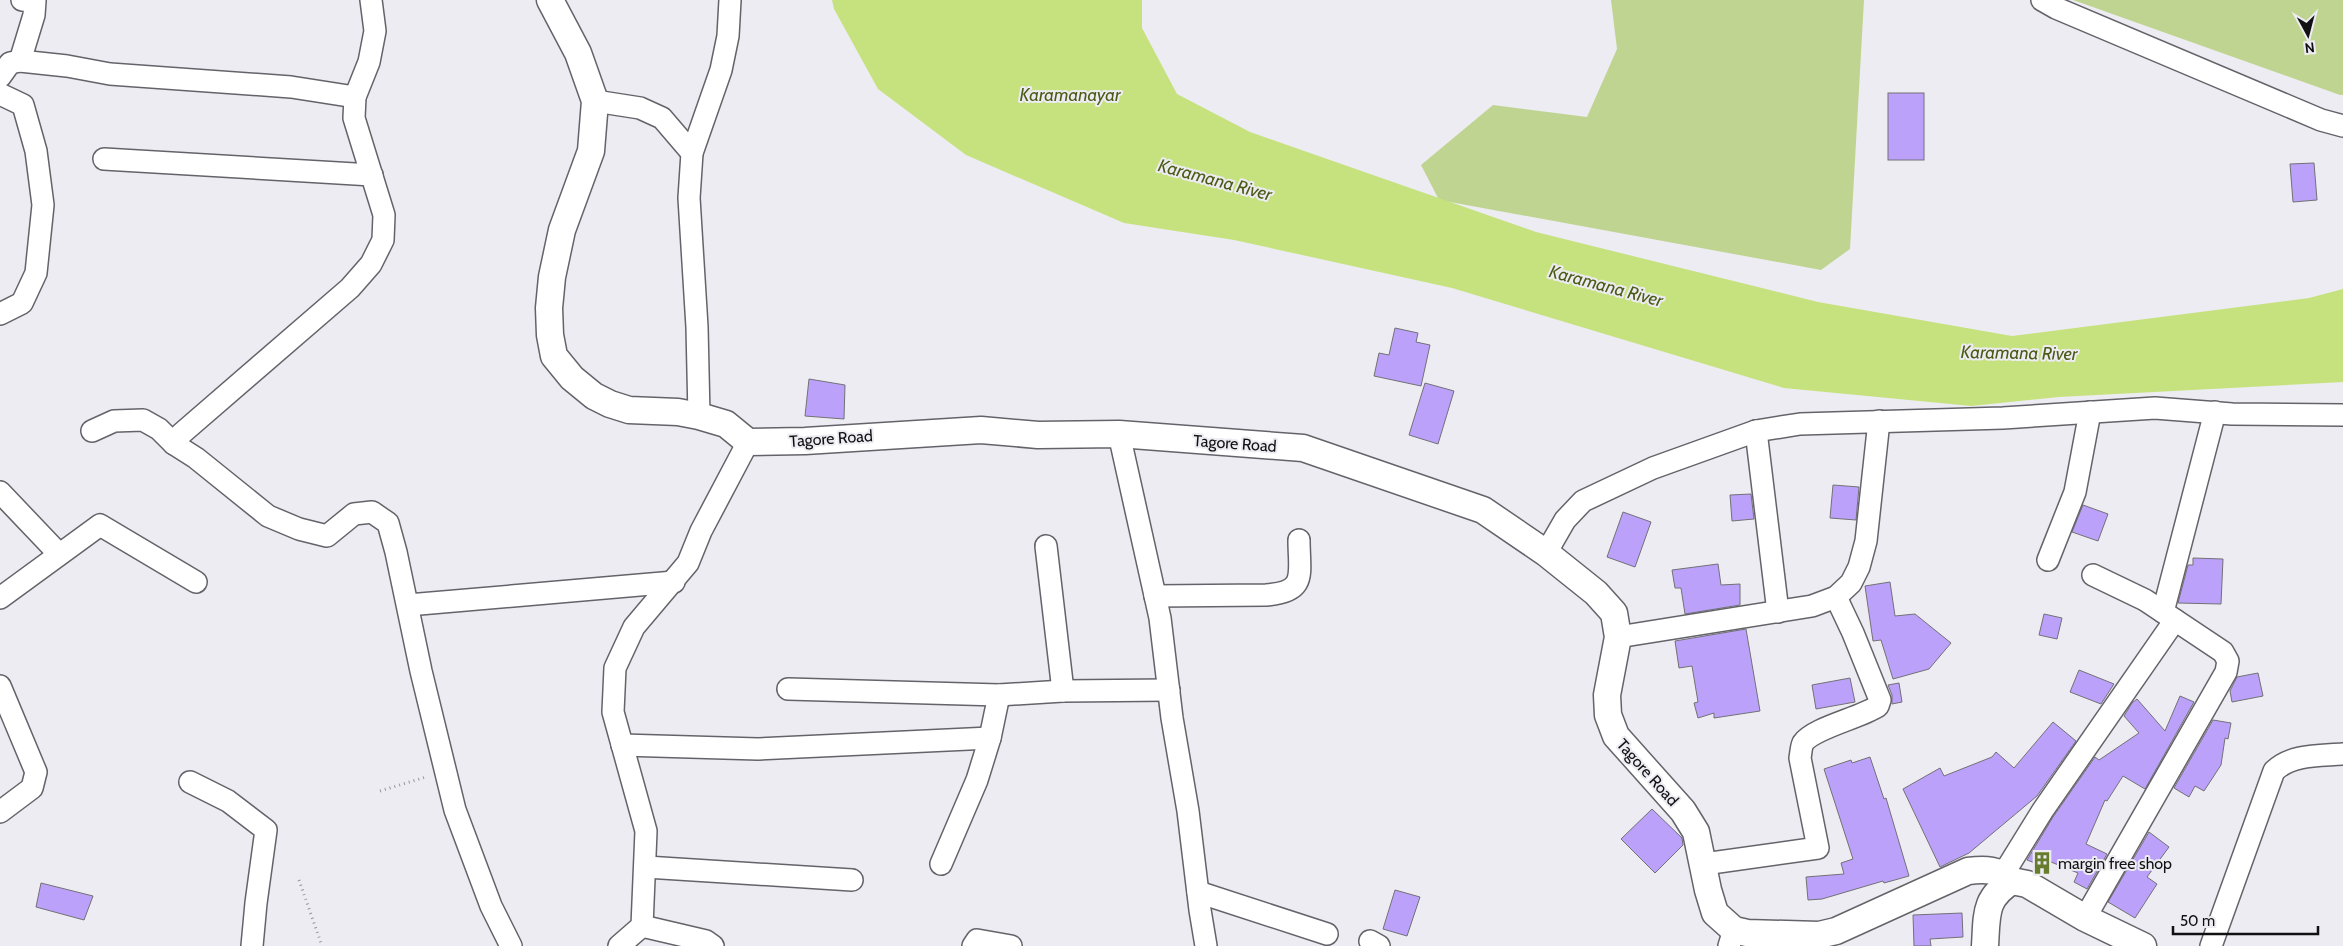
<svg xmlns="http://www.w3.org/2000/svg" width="2343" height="946" font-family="Cabin,sans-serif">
  <rect width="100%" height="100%" fill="#edecf2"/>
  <g fill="#c0d492">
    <polygon points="1611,0 1864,0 1850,249 1821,270 1439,200 1421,165 1493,105 1587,117 1617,49"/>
    <polygon points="2073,0 2343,0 2343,95 2340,95"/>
  </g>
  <polygon fill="#c6e27f" points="832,0 1142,0 1142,28 1177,94 1250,132 1536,232 1818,302 2012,336 2309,298 2343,289 2343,382 2059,397 1971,406 1784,388 1452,288 1234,240 1124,223 966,155 878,89 834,9"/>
  <g fill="#bca1fb" stroke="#727176">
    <rect x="1888" y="93" width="36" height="67"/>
    <polygon points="2314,163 2317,200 2293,202 2290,164"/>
    <polygon points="1395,328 1418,333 1416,342 1430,345 1421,386 1374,376 1379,353 1389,355"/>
    <polygon points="809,379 845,385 844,419 805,416"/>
    <polygon points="1425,383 1454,391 1438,444 1409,435"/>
    <polygon points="1833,485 1859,487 1856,520 1830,518"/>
    <polygon points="1751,494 1754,519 1732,521 1730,495"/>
    <polygon points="2083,505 2108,514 2098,541 2072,532"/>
    <polygon points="1623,512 1651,522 1635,567 1607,557"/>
    <polygon points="2193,558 2223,559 2221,604 2178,603 2188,565 2193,565"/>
    <polygon points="1718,564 1721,585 1740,584 1740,605 1685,614 1681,588 1675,588 1672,570"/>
    <polygon points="1890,582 1895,616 1915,614 1951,643 1929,669 1893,679 1881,640 1873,641 1865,586"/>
    <polygon points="2044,614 2062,618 2057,639 2039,635"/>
    <polygon points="1746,629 1760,711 1714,718 1714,713 1698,718 1694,703 1698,702 1692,666 1679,668 1675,641"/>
    <polygon points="2079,670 2114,684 2101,704 2070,692"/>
    <polygon points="2258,673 2263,696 2232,702 2230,691 2237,677"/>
    <polygon points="1850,678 1855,702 1816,709 1812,685"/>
    <polygon points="1899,683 1902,702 1892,704 1892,695 1888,685"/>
    <polygon points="2180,696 2194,702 2145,789 2123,776 2107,801 2105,800 2086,844 2107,854 2087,889 2074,882 2078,873 2051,862 2048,868 2027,860 2053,817 2095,757 2099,760 2139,733 2124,716 2132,703 2137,699 2165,731"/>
    <polygon points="2213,720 2231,723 2228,739 2225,738 2221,765 2204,791 2195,786 2189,797 2174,788"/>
    <polygon points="2053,722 2076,741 2037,796 1969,853 1940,867 1903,789 1940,768 1944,776 1992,757 1996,752 2014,768"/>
    <polygon points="1870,757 1884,799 1886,798 1909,876 1884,883 1883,881 1822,899 1808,900 1806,877 1844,874 1841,863 1853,859 1824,769 1851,760 1852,763"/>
    <polygon points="1652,809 1682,838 1683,845 1655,873 1621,839"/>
    <polygon points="2149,832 2169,847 2147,877 2157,884 2135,918 2108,902"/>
    <polygon points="41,883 93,896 84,920 36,907"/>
    <polygon points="1395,890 1420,897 1407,936 1383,929"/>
    <polygon points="1962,913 1963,937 1930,939 1931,946 1914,946 1913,915"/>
  </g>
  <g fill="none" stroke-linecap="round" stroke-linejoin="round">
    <defs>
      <g id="minor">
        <polyline points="2042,0 2056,8 2321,120 2343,126"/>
        <polyline points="20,61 34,15 35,1 22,0"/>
        <polyline points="0,77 10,63 20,61 67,66 110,74 291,87 355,97"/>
        <polyline points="0,94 23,105 36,151 43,205 36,273 22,303 0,314"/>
        <polyline points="595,101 640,108 662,118 692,153"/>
        <polyline points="104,159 372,175"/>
        <polyline points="699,416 697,327 689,198 692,153 721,70 728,36 730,0"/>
        <polyline points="92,431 114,421 143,420 159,429 174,444 196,458 268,516 299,529 327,536 354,514 372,512 388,523 396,552 421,671 455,810 491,906 511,946"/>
        <polyline points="1756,431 1778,612"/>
        <polyline points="1119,434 1160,618 1172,718 1188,811 1200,910 1206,946"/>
        <polyline points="174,444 181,434 350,288 371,264 383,240 384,215 354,118 355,97 369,62 375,31 371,0"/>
        <polyline points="0,492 59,554"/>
        <polyline points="1046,546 1063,691"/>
        <polyline points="1546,553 1565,520 1583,501 1653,468 1756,431 1800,424 2003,418 2155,408 2232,414 2343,415"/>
        <polyline points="2048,560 2075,492 2090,412"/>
        <path d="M1155,596l111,-1c42,-3 33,-21 33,-55"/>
        <polyline points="0,598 100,525 196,582"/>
        <polyline points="408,605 674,582"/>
        <polyline points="2163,612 2215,412"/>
        <polyline points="1618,637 1812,606 1836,597 1851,583 1859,567 1866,541 1879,421"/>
        <polyline points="0,686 36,772 32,788 0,812"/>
        <polyline points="788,689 999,695 1063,691 1169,690"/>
        <polyline points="622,745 758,749 990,738"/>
        <polyline points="190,782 228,801 266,830 256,903 252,946"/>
        <polyline points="941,864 977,780 990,738 999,695"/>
        <path d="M1704,864l114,-16 -18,-90c1,-5 1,-11 3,-15 10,-15 57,-25 75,-37l2,-6 -27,-67 -17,-36"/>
        <polyline points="646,867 852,880"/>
        <polyline points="2004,873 2043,810 2175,620"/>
        <polyline points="1198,892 1327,934"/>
        <polyline points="2085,918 2226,672 2228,661 2223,652 2145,600 2093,575"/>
        <polyline points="642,926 706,941 713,946"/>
        <polyline points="1370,941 1379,946"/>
        <polyline points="619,946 642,926 646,831 613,712 615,668 634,627 688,563 701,531 748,442"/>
        <polyline points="973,946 977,940 1011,946"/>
        <polyline points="1729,946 1734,930"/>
        <path d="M2211,946l63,-175c18,-17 45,-15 69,-17"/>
      </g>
      <g id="tertiary">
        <path d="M550,0l28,53 17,48 -4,50 -29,79 -10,47 -3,31 1,27 4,21 18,22 22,18 16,8 19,6 49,2 21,4 27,8 22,18 57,-1 176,-11 57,5 81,-1 184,14 180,62 63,43 50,40 18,20 4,24 -11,58 1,20 8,21 67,75 13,21 12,58 7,23 19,17 13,3 72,2 17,-4 132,-60c17,-2 31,-2 44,10"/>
        <path d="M1985,946c2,-31 -1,-48 27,-65l15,3 58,34 58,28"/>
      </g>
    </defs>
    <use href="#minor" stroke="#646369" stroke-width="24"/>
    <use href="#tertiary" stroke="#646369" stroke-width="29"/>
    <g stroke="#97969b" stroke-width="3" stroke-dasharray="1 4" stroke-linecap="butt">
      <polyline points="380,791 426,777"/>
      <polyline points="299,880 322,946"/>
    </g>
    <use href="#minor" stroke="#fff" stroke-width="21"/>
    <use href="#tertiary" stroke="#fff" stroke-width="26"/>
  </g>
  <defs>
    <symbol id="building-bare" viewBox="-9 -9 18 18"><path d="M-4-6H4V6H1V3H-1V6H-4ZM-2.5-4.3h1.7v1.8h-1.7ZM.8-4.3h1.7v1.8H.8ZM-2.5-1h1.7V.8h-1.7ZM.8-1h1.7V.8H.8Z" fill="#687c2d" stroke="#edecf2" stroke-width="2.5" paint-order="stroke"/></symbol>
  </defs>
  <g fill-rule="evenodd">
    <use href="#building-bare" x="2026" y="847" width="32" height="32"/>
  </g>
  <g text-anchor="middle" stroke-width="4" stroke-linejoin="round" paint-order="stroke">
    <g font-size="16" fill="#111113" stroke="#edecf2">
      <text transform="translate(831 438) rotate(-4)" y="6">Tagore Road</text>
      <text transform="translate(1235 443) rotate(4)" y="6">Tagore Road</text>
      <text transform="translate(1648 772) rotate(48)" y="6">Tagore Road</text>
    </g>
    <g font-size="16" fill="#111113" stroke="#edecf2" text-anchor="start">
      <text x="2058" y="869">margin free shop</text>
    </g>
    <g font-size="18" font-style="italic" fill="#4b5b16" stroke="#edecf2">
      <text x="1070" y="101">Karamanayar</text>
      <text transform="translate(1215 180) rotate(15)" y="6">Karamana River</text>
      <text transform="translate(1606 286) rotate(15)" y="6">Karamana River</text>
      <text transform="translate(2019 353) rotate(1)" y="6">Karamana River</text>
    </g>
  </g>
  <g transform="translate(2308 35) rotate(173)" stroke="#edecf2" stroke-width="4" paint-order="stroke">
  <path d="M0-4L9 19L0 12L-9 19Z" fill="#111113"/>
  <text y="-8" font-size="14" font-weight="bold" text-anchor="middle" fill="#111113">N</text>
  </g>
  <path d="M2173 926v8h145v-8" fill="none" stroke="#111113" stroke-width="2.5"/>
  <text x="2180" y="926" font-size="15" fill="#111113" stroke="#edecf2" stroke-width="4" paint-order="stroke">50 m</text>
</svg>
